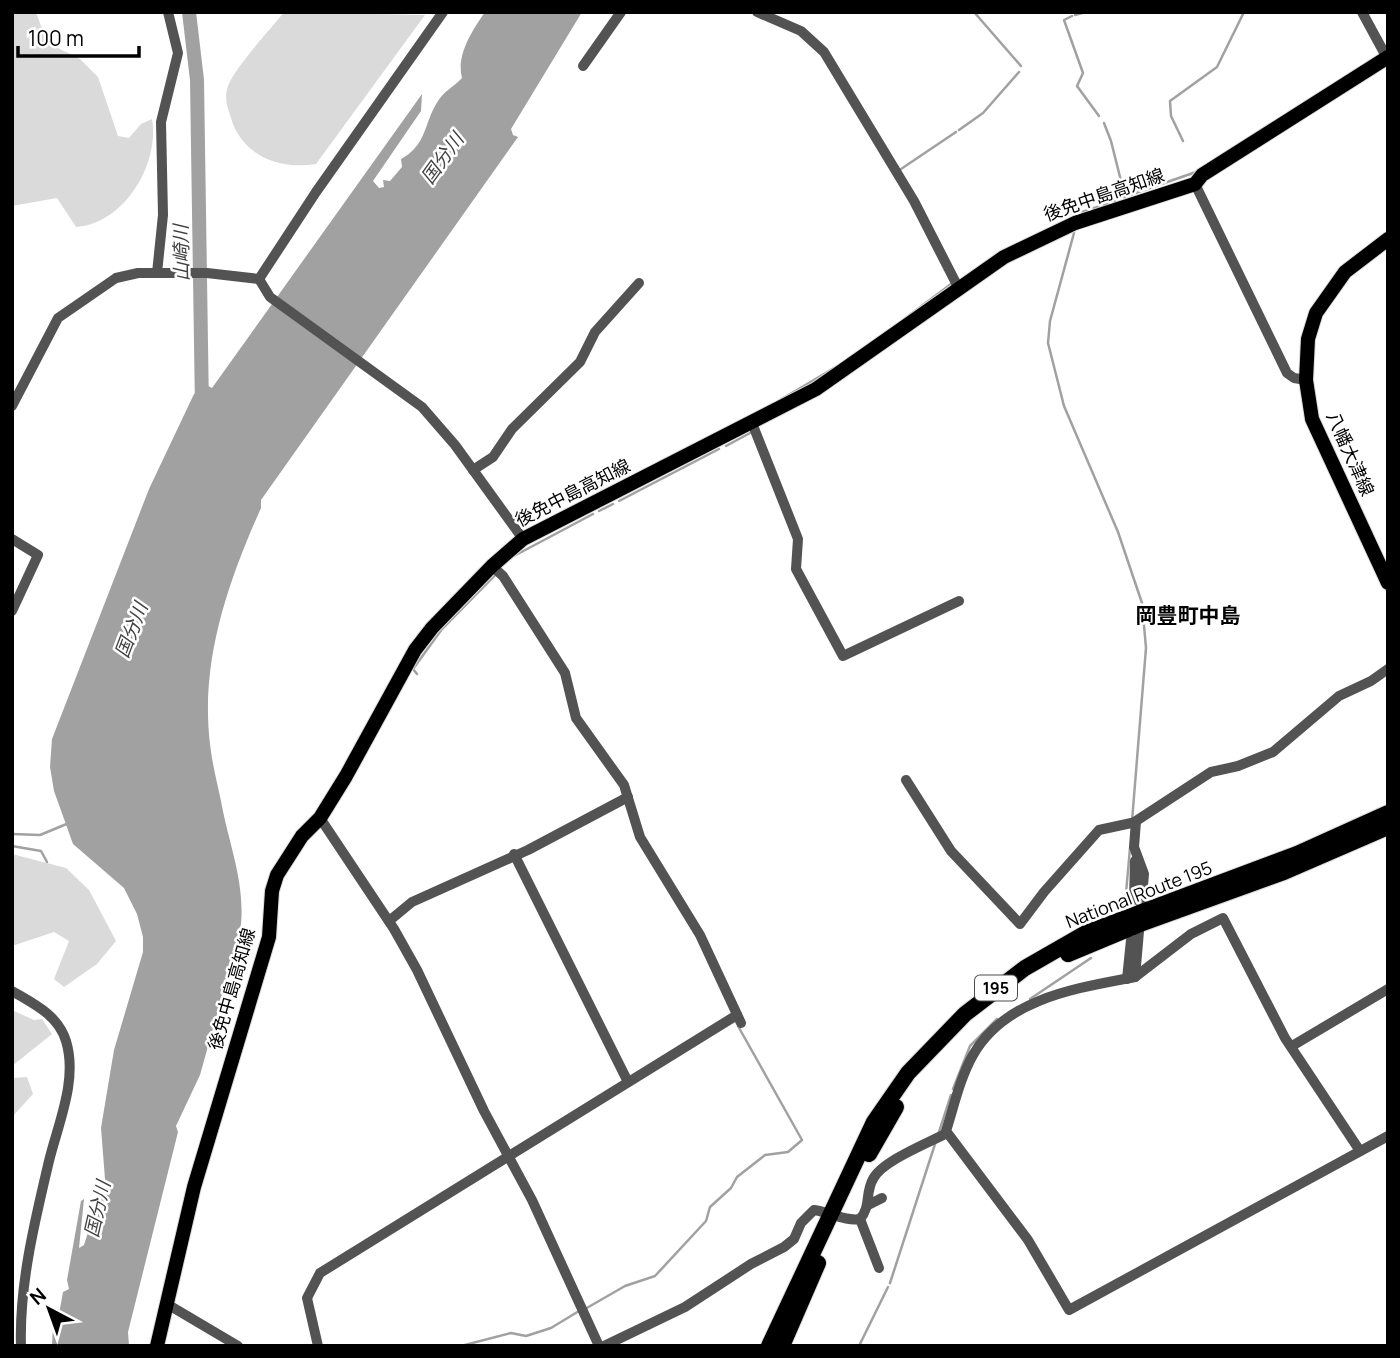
<svg xmlns="http://www.w3.org/2000/svg" width="1400" height="1358" font-family="Manrope,'Noto Sans JP',sans-serif">
  <rect width="100%" height="100%" fill="#fff"/>
  <g fill="#dadada">
    <path d="M12,12h24l5,14 17,22 22,11 18,18 20,59 11,2 12,-14 11,-5c8,45 -28,105 -76,108l-19,-29 -45,8z"/>
    <path d="M284,12l141,3 -109,149c-36,6 -74,-8 -85,-46 -4,-11 -7,-21 -3,-32 7,-19 42,-56 56,-74z"/>
    <polygon points="12,854 66,868 89,890 116,941 97,964 64,987 54,979 69,941 54,932 12,946"/>
    <polygon points="12,1010 34,1020 42,1019 52,1034 12,1066"/>
    <polygon points="27,1077 33,1094 12,1117 12,1078"/>
  </g>
  <path fill="#a1a1a1" d="M485,12h97l-71,117 2,6 5,2 -257,363v8c-33,74 -61,153 -51,236 2,19 7,38 11,57 8,45 26,85 19,131l-40,143 -24,51 2,6 -50,200 1,14h-77l1,-21h4l6,-33 6,-3 -2,-9 14,-79 3,-2 -5,49 5,-3 21,-66 -4,-51 13,-78 29,-98v-15l-6,-23 -13,-26 -51,-44 -19,-53 -4,-24 2,-28 97,-250 45,-95 14,-8 4,2 210,-294 -1,17 -48,70 6,7 5,-1 -1,-7 7,1 12,-14 -1,-8c27,-15 22,-35 37,-58 7,-11 16,-14 24,-23 -6,-23 10,-47 23,-66z"/>
  <g fill="none" stroke-linecap="round" stroke-linejoin="round">
    <g stroke="#a1a1a1" stroke-width="2.5">
      <polyline points="974,12 1021,66"/>
      <polyline points="1075,15 1086,12"/>
      <polyline points="1072,16 1064,20 1083,73 1077,86 1099,116"/>
      <polyline points="1104,123 1111,141 1125,197"/>
      <polyline points="959,130 983,113 1019,72"/>
      <polyline points="1183,141 1171,116 1170,101 1217,67 1244,12"/>
      <polyline points="901,169 956,132"/>
      <polyline points="1124,197 1196,172"/>
      <polyline points="1076,214 1119,200"/>
      <polyline points="1074,233 1050,321 1048,343 1064,406 1118,532 1142,603 1146,648 1132,821"/>
      <polyline points="903,320 951,284"/>
      <polyline points="780,400 834,368"/>
      <polyline points="726,446 750,433"/>
      <polyline points="619,501 719,449"/>
      <polyline points="599,511 613,504"/>
      <polyline points="512,557 593,514"/>
      <polyline points="417,674 413,669 442,629 495,575"/>
      <polyline points="12,834 40,835 69,823"/>
      <polyline points="12,846 41,851 47,862"/>
      <polyline points="1122,903 1126,893 1130,848"/>
      <polyline points="1030,999 1091,958"/>
      <polyline points="953,1089 970,1046 997,1019"/>
      <polyline points="939,1132 951,1095"/>
      <polyline points="890,1283 936,1141"/>
      <polyline points="585,1309 625,1286 655,1276 706,1221 710,1207 731,1188 737,1177 765,1155 788,1152 802,1140 738,1026"/>
      <polyline points="461,1346 511,1333 526,1336 551,1328 579,1311"/>
      <polyline points="859,1346 888,1287"/>
    </g>
    <polyline stroke="#a1a1a1" stroke-width="14" points="189,12 197,80 202,409"/>
    <defs>
      <g id="major">
        <polyline points="1388,239 1345,272 1316,313 1308,339 1306,380 1312,419 1388,583"/>
        <polyline points="157,1346 194,1187 269,937 272,891 277,875 302,836 320,818 346,776 415,650 432,628 492,566 523,539 816,389 1004,257 1075,223 1195,184 1202,175 1388,57"/>
      </g>
      <g id="highway">
        <polyline points="1068,954 1140,924 1284,872 1388,827"/>
        <polyline points="869,1154 896,1107"/>
        <polyline points="769,1346 874,1122 908,1073 965,1014 1025,968 1086,933 1297,854 1388,813"/>
        <polyline points="782,1346 818,1263"/>
      </g>
    </defs>
    <use href="#major" stroke="#dbdbdb" stroke-width="16"/>
    <use href="#highway" stroke="#dbdbdb" stroke-width="18"/>
    <g stroke="#535353" stroke-width="10">
      <polyline points="757,12 801,31 824,52 914,201 959,289"/>
      <polyline points="1362,12 1387,58"/>
      <polyline points="583,66 621,12"/>
      <polyline points="1195,184 1287,373 1294,378 1306,380"/>
      <polyline points="157,273 163,215 161,122 178,53 168,12"/>
      <polyline points="259,279 270,297 422,407 455,445 523,539"/>
      <polyline points="259,279 316,192 443,12"/>
      <polyline points="12,406 58,318 116,278 138,273 207,273 259,279"/>
      <polyline points="752,423 798,539 796,569 843,656 959,601"/>
      <polyline points="473,470 493,457 512,429 580,362 595,332 639,283"/>
      <polyline points="12,539 38,555 12,611"/>
      <polyline points="492,566 503,576 565,673 576,718 624,785 640,837 700,935 741,1023"/>
      <path d="M1388,669l-17,12 -32,15 -66,56 -35,14 -27,6 -75,49 -2,26 10,27 -9,103c-57,11 -130,21 -162,78 -13,23 -19,51 -27,76l82,109 41,70 319,-174"/>
      <polyline points="906,780 951,851 1020,924 1044,892 1099,830 1136,822"/>
      <polyline points="320,818 394,929 417,970 484,1111 532,1200 599,1346"/>
      <polyline points="514,854 628,1082"/>
      <polyline points="1134,900 1135,861"/>
      <polyline points="389,921 412,902 528,850 628,797"/>
      <polyline points="1135,977 1191,934 1223,918 1285,1038 1360,1151"/>
      <polyline points="1127,979 1131,940"/>
      <path d="M12,991c22,13 46,24 54,50 12,39 -8,83 -17,120 -14,59 -30,124 -28,185"/>
      <polyline points="1292,1046 1388,989"/>
      <polyline points="868,1205 882,1198"/>
      <polyline points="860,1219 879,1268"/>
      <polyline points="167,1304 238,1346"/>
      <polyline points="318,1346 307,1298 320,1273 737,1015"/>
      <path d="M604,1346l81,-39 66,-43 33,-17 10,-8 7,-16 13,-13c15,2 32,12 46,9 11,-12 5,-26 13,-40 9,-18 55,-36 74,-46"/>
    </g>
    <use href="#major" stroke="#000" stroke-width="14"/>
    <use href="#highway" stroke="#000" stroke-width="16"/>
  </g>
  <g text-anchor="middle" stroke-width="5" stroke-linejoin="round" paint-order="stroke">
    <rect fill="#fff" stroke="#4c4c4c" stroke-width="2" x="975" y="975.5" width="42" height="25" rx="5"/>
    <g font-size="16" font-weight="bold" fill="#000">
      <text x="996" y="994">195</text>
    </g>
    <g font-size="18" fill="#000" stroke="#fff">
      <text transform="translate(1104 195) rotate(-19)" y="6">後免中島高知線</text>
      <text transform="translate(1350 454) rotate(66)" y="6">八幡大津線</text>
      <text transform="translate(573 493) rotate(-27)" y="6">後免中島高知線</text>
      <text transform="translate(1139 895) rotate(-21)" y="6">National Route 195</text>
      <text transform="translate(232 989) rotate(-74)" y="6">後免中島高知線</text>
    </g>
    <g font-size="19" font-style="italic" fill="#424242" stroke="#fff">
      <text transform="translate(442 158) rotate(-54)" y="7">国分川</text>
      <text transform="translate(181 253) rotate(-91)" y="7">山崎川</text>
      <text transform="translate(131 630) rotate(-69)" y="7">国分川</text>
      <text transform="translate(97 1209) rotate(-77)" y="7">国分川</text>
    </g>
    <g font-size="21" font-weight="bold" fill="#000" stroke="#fff">
      <text x="1188" y="623">岡豊町中島</text>
    </g>
  </g>
  <rect width="1400" height="1358" fill="none" stroke="#000000" stroke-width="28"/>
  <g transform="translate(49 1309) rotate(319)" stroke="#ffffff" stroke-width="5" paint-order="stroke">
  <path d="M0-5L12 26L0 18L-12 26Z" fill="#000000"/>
  <text y="-10" font-size="19" font-weight="bold" text-anchor="middle" fill="#000000">N</text>
  </g>
  <path d="M18 46v10h121v-10" fill="none" stroke="#000000" stroke-width="3.5"/>
  <text x="28" y="46" font-size="21" fill="#000000" stroke="#ffffff" stroke-width="5" paint-order="stroke">100 m</text>
</svg>
